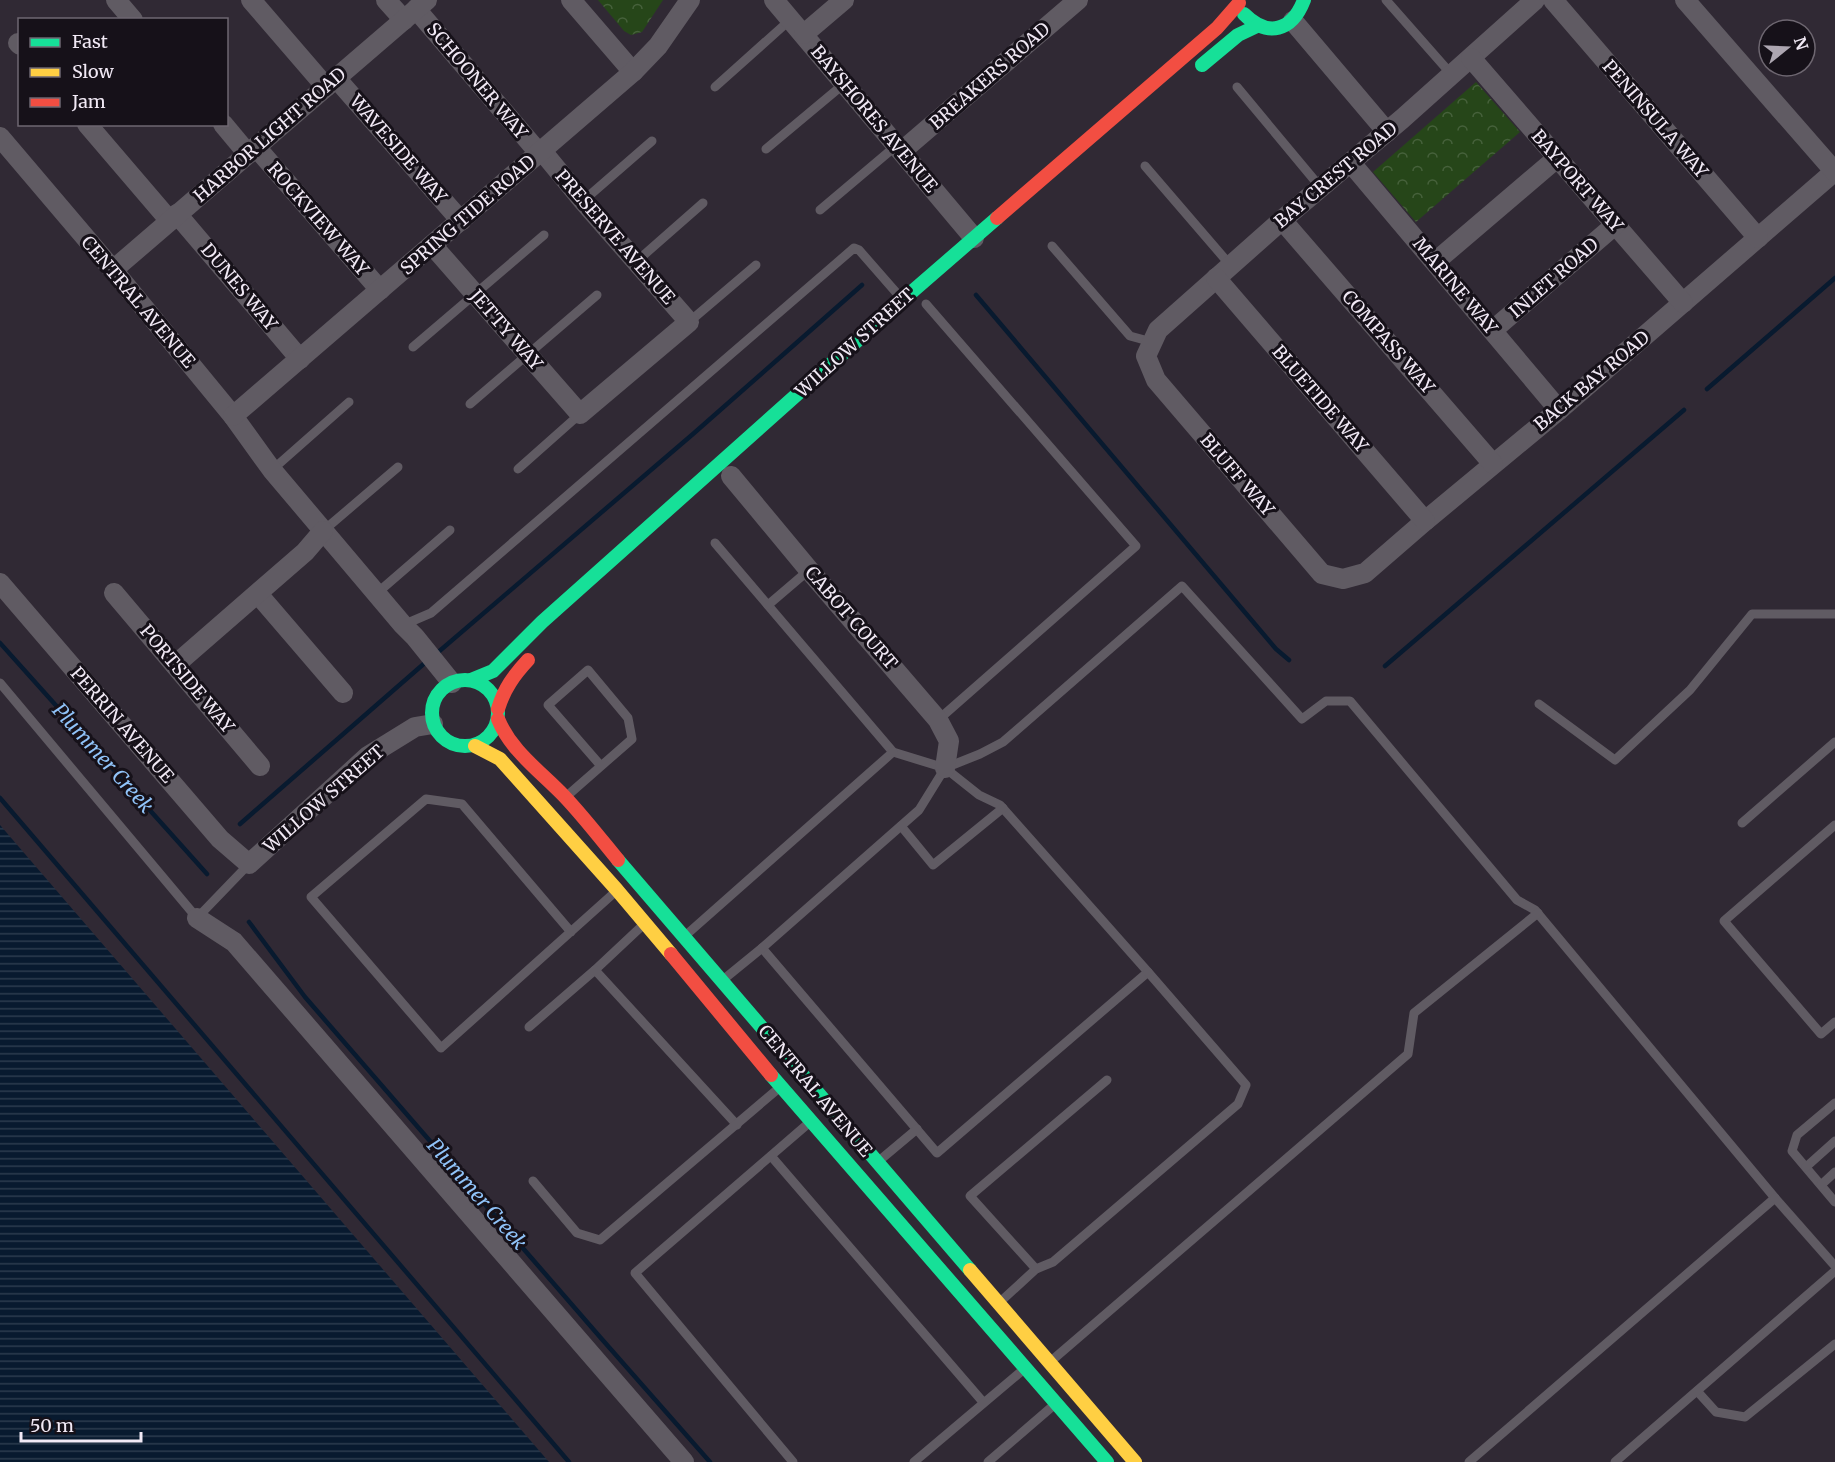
<svg xmlns="http://www.w3.org/2000/svg" width="1835" height="1462" font-family="Merriweather,serif">
  <defs>
    <pattern id="park-crowns" width="20" height="18" patternUnits="userSpaceOnUse" patternTransform="scale(1.5)"><rect width="20" height="18" fill="#264619"/><path d="M2 6a3 3 0 1 1 6 0M12 15a3 3 0 1 1 6 0" fill="none" stroke="#46613b"/></pattern>
    <pattern id="water-rules" width="6" height="5" patternUnits="userSpaceOnUse" patternTransform="scale(1.5)"><rect width="6" height="5" fill="#081a2f"/><path d="M0 2.5h6" fill="none" stroke="#2c3b4e"/></pattern>
  </defs>
  <rect width="100%" height="100%" fill="#302934"/>
  <g fill="url(#park-crowns)">
    <polygon points="598,0 663,0 642,32 631,35 624,31"/>
    <polygon points="1476,82 1520,132 1416,222 1373,172"/>
  </g>
  <polygon fill="url(#water-rules)" points="0,825 549,1462 0,1462"/>
  <g fill="none" stroke-linecap="round" stroke-linejoin="round">
    <g stroke="#081a2f" stroke-width="4.5">
      <polyline points="976,295 1276,649 1289,660"/>
      <polyline points="1707,389 1835,278"/>
      <polyline points="0,643 207,874"/>
      <polyline points="436,654 693,434 862,285"/>
      <polyline points="1385,666 1684,410"/>
      <polyline points="0,798 569,1462"/>
      <polyline points="240,824 427,661"/>
      <polyline points="249,922 305,997 600,1337 710,1462"/>
    </g>
    <g stroke="#605b63" stroke-width="9">
      <polyline points="1386,0 1452,75"/>
      <polyline points="715,87 791,19"/>
      <polyline points="1237,87 1321,188"/>
      <polyline points="766,149 845,83"/>
      <polyline points="1145,166 1231,266"/>
      <polyline points="583,201 652,141"/>
      <polyline points="820,210 897,145"/>
      <polyline points="1052,246 1130,336 1152,342"/>
      <polyline points="637,261 703,203"/>
      <polyline points="926,304 1136,546 938,720"/>
      <polyline points="689,322 756,265"/>
      <polyline points="413,347 544,235"/>
      <polyline points="470,404 597,295"/>
      <polyline points="518,469 580,414"/>
      <polyline points="272,470 349,402"/>
      <polyline points="323,531 398,467"/>
      <polyline points="715,543 893,752 945,768 979,795 1000,805 1148,972 937,1153 762,948"/>
      <polyline points="376,594 450,530"/>
      <polyline points="768,605 809,570"/>
      <polyline points="403,625 431,613 854,248 859,250 901,298"/>
      <polyline points="0,683 197,918 249,864"/>
      <polyline points="1539,704 1615,760 1690,690 1752,614 1835,614"/>
      <polyline points="568,795 632,739 628,718 588,670 548,705 601,766"/>
      <polyline points="1742,823 1835,742"/>
      <polyline points="1835,825 1724,921 1821,1034 1835,1022"/>
      <polyline points="901,826 933,865 1003,808"/>
      <polyline points="571,932 462,804 426,799 311,897 441,1048 614,893"/>
      <polyline points="686,935 893,752"/>
      <polyline points="595,970 643,925"/>
      <polyline points="724,979 762,948 919,810 945,768 980,754 1003,742 1182,586 1302,719 1326,701 1350,701 1517,900 1535,910 1775,1198 1469,1462"/>
      <polyline points="529,1027 595,970 737,1125"/>
      <polyline points="1835,1103 1797,1135 1792,1151 1835,1202"/>
      <polyline points="771,1156 983,1402"/>
      <polyline points="880,1160 917,1129"/>
      <polyline points="1806,1167 1835,1141"/>
      <polyline points="533,1181 577,1233 600,1240 779,1088"/>
      <polyline points="1821,1185 1835,1172"/>
      <polyline points="1775,1198 1835,1266"/>
      <polyline points="1036,1269 970,1196 1107,1080"/>
      <polyline points="1000,1302 1036,1269 1053,1262 1238,1104 1246,1085 1148,972"/>
      <polyline points="1050,1362 1408,1054 1414,1013 1538,913"/>
      <polyline points="1697,1391 1716,1412 1745,1417 1835,1344"/>
      <polyline points="793,1462 635,1273 810,1122"/>
      <polyline points="914,1462 1023,1370"/>
      <polyline points="988,1462 1054,1405"/>
      <polyline points="1615,1462 1835,1271"/>
    </g>
    <g stroke="#605b63" stroke-width="20">
      <polyline points="116,0 133,20"/>
      <polyline points="251,0 326,87"/>
      <polyline points="386,0 404,20"/>
      <polyline points="571,0 633,72"/>
      <polyline points="774,0 974,238"/>
      <polyline points="1535,0 1402,119 1282,220 1158,330 1146,356 1156,380 1322,574 1343,579 1365,573 1425,521 1559,410 1835,171"/>
      <polyline points="1553,0 1758,238"/>
      <polyline points="1685,0 1835,172"/>
      <polyline points="416,9 539,153"/>
      <polyline points="1293,21 1387,132"/>
      <polyline points="804,34 844,0"/>
      <polyline points="18,43 20,45"/>
      <polyline points="1471,58 1683,303"/>
      <polyline points="336,78 461,221"/>
      <polyline points="87,124 170,221"/>
      <polyline points="223,124 248,154"/>
      <polyline points="0,137 113,270 233,416 272,470 403,625 415,637 452,683"/>
      <polyline points="256,147 380,290"/>
      <polyline points="902,151 1078,0"/>
      <polyline points="1351,163 1559,410"/>
      <polyline points="177,214 300,359"/>
      <polyline points="1282,220 1493,464"/>
      <polyline points="433,246 580,414 689,322 583,201 542,151"/>
      <polyline points="1435,262 1557,158"/>
      <polyline points="113,270 427,0"/>
      <polyline points="1216,278 1425,521"/>
      <polyline points="1493,330 1615,225"/>
      <polyline points="233,416 633,72 658,46 690,0"/>
      <polyline points="731,476 809,570 938,720 949,741 945,768"/>
      <polyline points="0,583 220,839 249,864 368,756 415,727 433,724"/>
      <polyline points="114,593 260,766"/>
      <polyline points="258,594 343,693"/>
      <polyline points="175,665 305,552 323,531"/>
      <polyline points="197,918 234,942 684,1462"/>
    </g>
    <g stroke="#16e098" stroke-width="14">
      <path d="M1244,14c24,24 48,17 60,-14"/>
      <polyline points="1202,65 1238,35 1257,26"/>
      <circle cx="465" cy="713" r="33"/>
      <polyline points="471,680 493,671 542,622 914,290 997,218"/>
      <polyline points="618,860 970,1270"/>
      <polyline points="771,1075 1107,1462"/>
    </g>
    <g stroke="#ffcf43" stroke-width="14">
      <polyline points="475,746 500,759 617,890 671,954"/>
      <polyline points="970,1270 1135,1462"/>
    </g>
    <g stroke="#f24e42" stroke-width="14">
      <polyline points="997,218 1217,28 1239,3"/>
      <path d="M498,709c6,-20 16,-34 30,-49"/>
      <path d="M498,719c13,32 42,52 66,77 19,20 36,42 54,64"/>
      <polyline points="671,954 771,1075"/>
    </g>
  </g>
  <g text-anchor="middle" stroke-width="6" stroke-linejoin="round" paint-order="stroke">
    <g font-size="18" fill="#f1e9f5" stroke="#161119">
      <text transform="translate(990 76) rotate(-41)" y="6">BREAKERS ROAD</text>
      <text transform="translate(477 81) rotate(50)" y="6">SCHOONER WAY</text>
      <text transform="translate(874 119) rotate(50)" y="6">BAYSHORES AVENUE</text>
      <text transform="translate(1655 119) rotate(49)" y="6">PENINSULA WAY</text>
      <text transform="translate(270 135) rotate(-41)" y="6">HARBOR LIGHT ROAD</text>
      <text transform="translate(398 149) rotate(49)" y="6">WAVESIDE WAY</text>
      <text transform="translate(1336 175) rotate(-40)" y="6">BAY CREST ROAD</text>
      <text transform="translate(1577 181) rotate(49)" y="6">BAYPORT WAY</text>
      <text transform="translate(468 215) rotate(-41)" y="6">SPRING TIDE ROAD</text>
      <text transform="translate(318 219) rotate(49)" y="6">ROCKVIEW WAY</text>
      <text transform="translate(615 237) rotate(49)" y="6">PRESERVE AVENUE</text>
      <text transform="translate(1554 278) rotate(-41)" y="6">INLET ROAD</text>
      <text transform="translate(1455 286) rotate(50)" y="6">MARINE WAY</text>
      <text transform="translate(239 287) rotate(50)" y="6">DUNES WAY</text>
      <text transform="translate(138 302) rotate(50)" y="6">CENTRAL AVENUE</text>
      <text transform="translate(506 330) rotate(49)" y="6">JETTY WAY</text>
      <text transform="translate(1388 342) rotate(49)" y="6">COMPASS WAY</text>
      <text transform="translate(855 343) rotate(-42)" y="6">WILLOW STREET</text>
      <text transform="translate(1592 381) rotate(-40)" y="6">BACK BAY ROAD</text>
      <text transform="translate(1320 399) rotate(49)" y="6">BLUETIDE WAY</text>
      <text transform="translate(1237 475) rotate(49)" y="6">BLUFF WAY</text>
      <text transform="translate(851 618) rotate(49)" y="6">CABOT COURT</text>
      <text transform="translate(187 679) rotate(50)" y="6">PORTSIDE WAY</text>
      <text transform="translate(122 725) rotate(49)" y="6">PERRIN AVENUE</text>
      <text transform="translate(324 799) rotate(-41)" y="6">WILLOW STREET</text>
      <text transform="translate(815 1091) rotate(50)" y="6">CENTRAL AVENUE</text>
    </g>
    <g font-size="20" font-style="italic" fill="#90c3f9" stroke="#161119">
      <text transform="translate(103 758) rotate(48)" y="7">Plummer Creek</text>
      <text transform="translate(477 1194) rotate(49)" y="7">Plummer Creek</text>
    </g>
  </g>
  <rect x="18" y="18" width="210" height="108" fill="#161119" stroke="#6e6771" stroke-width="1.5"/>
  <rect x="30" y="38" width="30" height="9" fill="#16e098" stroke="#6e6771" stroke-width="1.5"/>
  <text x="72" y="48" font-size="18" fill="#f1e9f5">Fast</text>
  <rect x="30" y="68" width="30" height="9" fill="#ffcf43" stroke="#6e6771" stroke-width="1.5"/>
  <text x="72" y="78" font-size="18" fill="#f1e9f5">Slow</text>
  <rect x="30" y="98" width="30" height="9" fill="#f24e42" stroke="#6e6771" stroke-width="1.5"/>
  <text x="72" y="108" font-size="18" fill="#f1e9f5">Jam</text>
  <g transform="translate(1787 48) rotate(72)"><circle r="28" fill="#161119" stroke="#6e6771" stroke-width="1.5"/>
  <path d="M0-4.5L10 22L0 15L-10 22Z" fill="#ada6b1"/>
  <text y="-9" font-size="16" font-weight="bold" text-anchor="middle" fill="#f1e9f5">N</text>
  </g>
  <path d="M21 1432v9h120v-9" fill="none" stroke="#f1e9f5" stroke-width="3"/>
  <text x="30" y="1432" font-size="18" fill="#f1e9f5" stroke="#161119" stroke-width="4.5" paint-order="stroke">50 m</text>
</svg>
